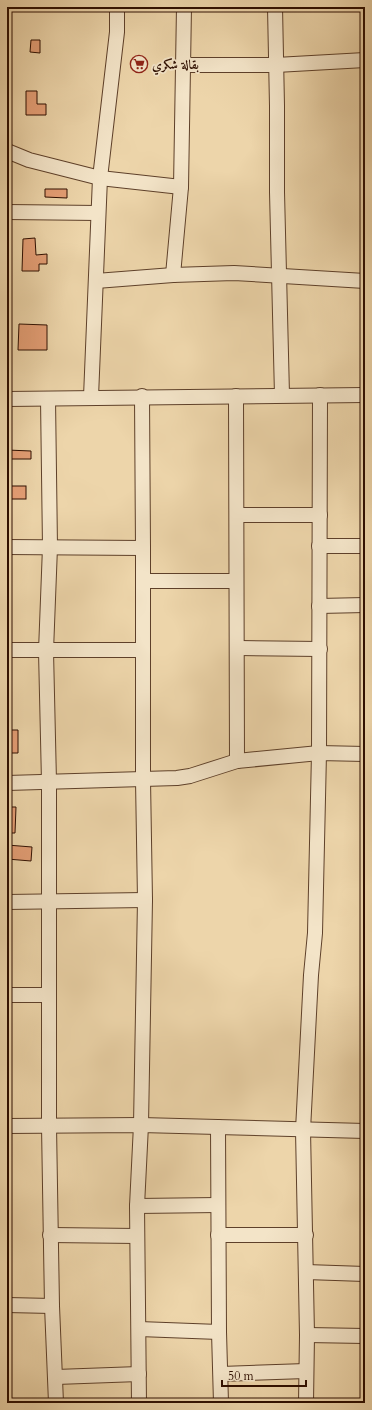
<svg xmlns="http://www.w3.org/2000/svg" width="372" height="1410" font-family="Cardo,Amiri,serif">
  <rect width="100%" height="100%" fill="#edd5aa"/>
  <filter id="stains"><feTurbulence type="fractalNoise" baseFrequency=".005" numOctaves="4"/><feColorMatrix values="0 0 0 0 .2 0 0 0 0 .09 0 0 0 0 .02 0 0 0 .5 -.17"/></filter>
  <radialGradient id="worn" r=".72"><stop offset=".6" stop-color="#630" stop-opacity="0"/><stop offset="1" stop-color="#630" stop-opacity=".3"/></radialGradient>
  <g fill="#e59f76" stroke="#2e0e00">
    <polygon points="31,40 40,40 40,53 30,52"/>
    <polygon points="26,91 37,91 37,104 46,104 46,115 26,115"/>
    <polygon points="45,189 67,189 67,198 45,197"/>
    <polygon points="35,238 36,255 47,254 47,264 39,264 39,271 22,271 23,239"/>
    <polygon points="19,324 47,325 47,350 18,350"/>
    <polygon points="7,450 31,451 31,459 7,459"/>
    <rect x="7" y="486" width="19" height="13"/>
    <polygon points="8,730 18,730 18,753 7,753"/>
    <polygon points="7,807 16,807 15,833 7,833"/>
    <polygon points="7,845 32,847 31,861 7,859"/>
  </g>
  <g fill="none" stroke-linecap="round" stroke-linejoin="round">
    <defs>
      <g id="street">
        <polyline points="275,7 277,106 277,192 282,395"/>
        <polyline points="183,65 276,65 365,60"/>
        <polyline points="7,151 29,160 100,178 181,187"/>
        <polyline points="7,212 98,213"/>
        <polyline points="173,275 181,187 184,7"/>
        <polyline points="96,281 173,275 234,273 365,281"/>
        <polyline points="236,396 237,761"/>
        <polyline points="91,397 100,178 117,32 117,7"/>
        <polyline points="7,399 365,395"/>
        <polyline points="48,399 50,547 46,651 49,782 49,1126 52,1306 56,1403"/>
        <polyline points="237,515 320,515"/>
        <polyline points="319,546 365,546"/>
        <polyline points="7,547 143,548"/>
        <polyline points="143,581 236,581"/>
        <polyline points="319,606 365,605"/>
        <polyline points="238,648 320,649"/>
        <polyline points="7,650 143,650"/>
        <polyline points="7,783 177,778 190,776 237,761 319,753 365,754"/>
        <polyline points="7,902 145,900"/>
        <polyline points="7,995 48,995"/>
        <polyline points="7,1126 141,1125 365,1131"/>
        <polyline points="218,1127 219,1332 221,1403"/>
        <polyline points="137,1206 218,1205"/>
        <polyline points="50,1235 137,1236"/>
        <polyline points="218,1235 306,1235"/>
        <polyline points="306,1272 365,1274"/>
        <polyline points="7,1305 52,1306"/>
        <polyline points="139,1329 219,1332"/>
        <polyline points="307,1335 365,1336"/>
        <polyline points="221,1374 306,1371"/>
        <polyline points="56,1377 139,1374"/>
        <polyline points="139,1403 137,1206 141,1125 145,900 143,780 143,548 142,396"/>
        <polyline points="306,1403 307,1335 303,1130 311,975 315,933 319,753 320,395"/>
      </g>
    </defs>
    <use href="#street" stroke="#5e402a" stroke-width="16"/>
    <use href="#street" stroke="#f3e4c8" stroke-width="14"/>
  </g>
  <defs>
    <symbol id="supermarket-ring" viewBox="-11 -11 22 22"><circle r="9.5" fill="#f3e4c8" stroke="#8f2418" stroke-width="1.5"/><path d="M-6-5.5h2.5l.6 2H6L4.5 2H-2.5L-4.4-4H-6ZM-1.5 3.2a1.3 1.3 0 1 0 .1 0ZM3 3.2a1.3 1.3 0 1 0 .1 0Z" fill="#8f2418"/></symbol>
  </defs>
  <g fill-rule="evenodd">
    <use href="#supermarket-ring" x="129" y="54" width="20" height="20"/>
  </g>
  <g text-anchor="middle" stroke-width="3.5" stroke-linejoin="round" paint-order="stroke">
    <g font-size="13" font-weight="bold" fill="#2e0e00" stroke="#f3e4c8" text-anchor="start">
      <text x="152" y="69">بقالة شكري</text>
    </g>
  </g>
  <rect width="372" height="1410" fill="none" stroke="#edd5aa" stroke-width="24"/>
  <rect x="8" y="8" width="356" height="1394" fill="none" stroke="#2e0e00" stroke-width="2"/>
  <rect x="12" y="12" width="348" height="1386" fill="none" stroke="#2e0e00"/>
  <path d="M222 1380v6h84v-6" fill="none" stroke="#2e0e00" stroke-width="2"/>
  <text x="228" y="1380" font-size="12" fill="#2e0e00" stroke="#f3e4c8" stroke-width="3" paint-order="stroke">50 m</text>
  <rect width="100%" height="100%" filter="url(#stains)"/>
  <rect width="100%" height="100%" fill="url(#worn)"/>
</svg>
